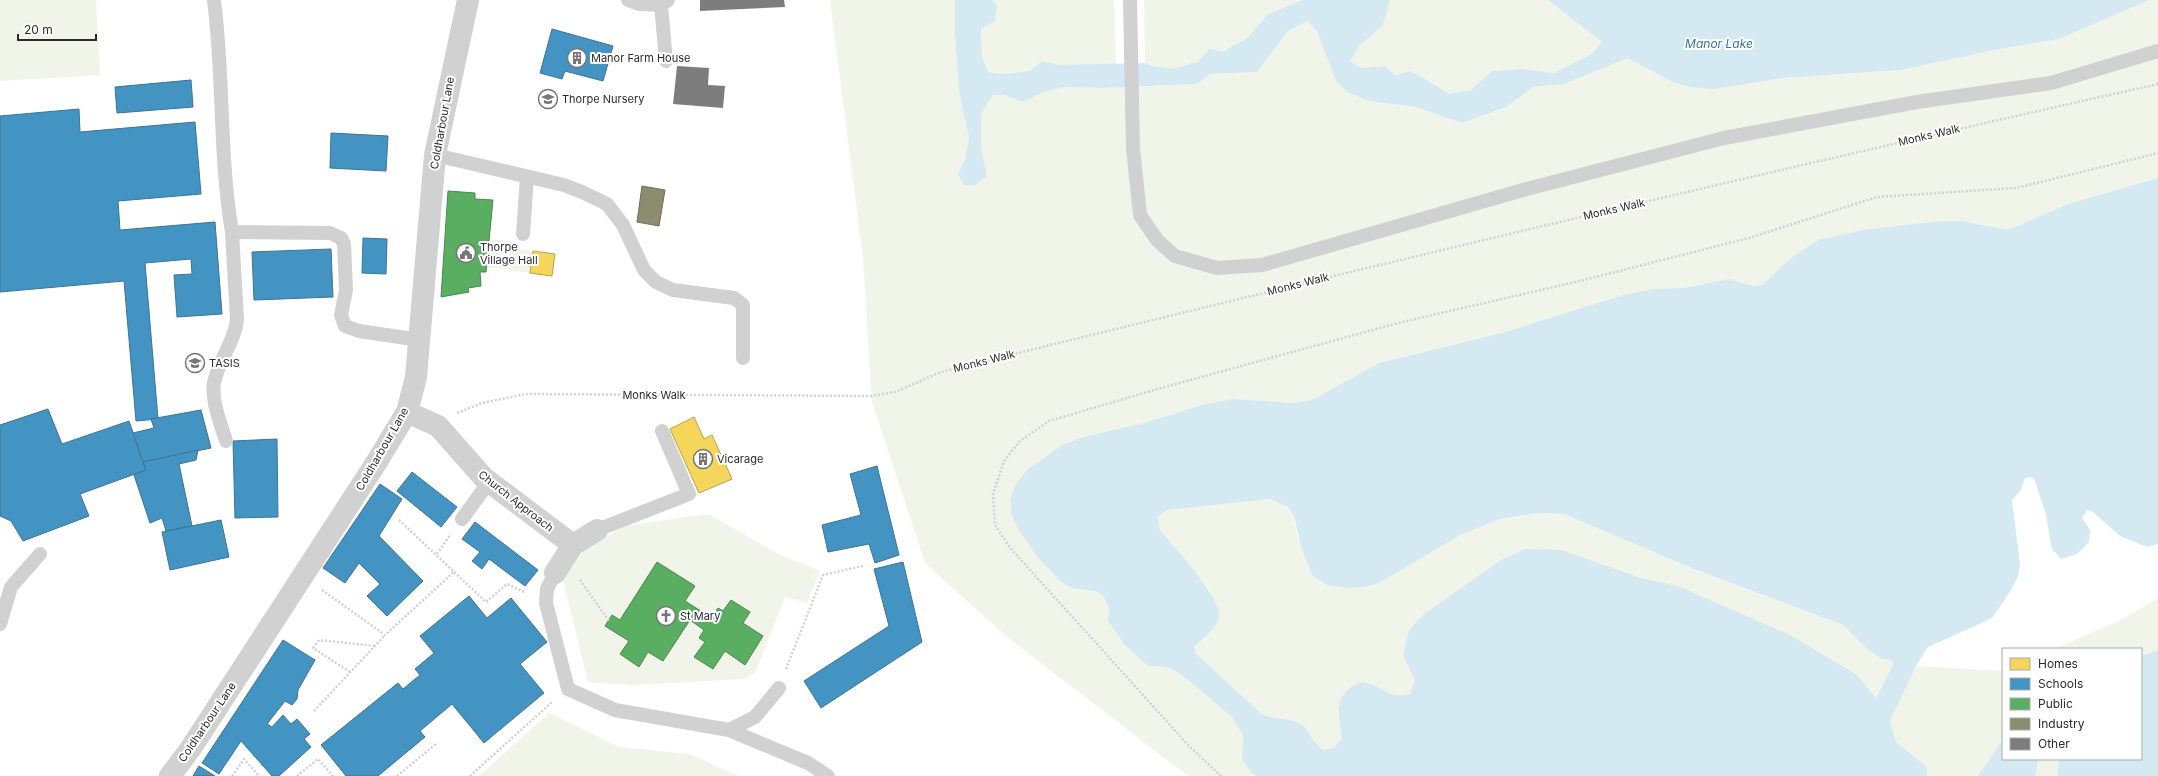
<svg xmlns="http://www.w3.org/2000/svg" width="2158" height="776" font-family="Inter,sans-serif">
  <rect width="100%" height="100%" fill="#fff"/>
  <g fill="#f0f4e9">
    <polygon points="0,0 96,0 100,75 0,81"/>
    <polygon points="830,0 955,0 955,35 959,92 969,138 965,159 958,174 987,176 981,147 981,114 993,95 1004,95 1023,102 1044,92 1064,87 1104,88 1196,84 1211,74 1257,72 1288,31 1307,21 1317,31 1336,80 1368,101 1416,107 1462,123 1506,107 1533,87 1564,84 1628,58 1715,89 1783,78 1901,70 1994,50 2059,39 2149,0 2158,0 2158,178 2068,204 2008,230 1962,221 1792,257 1762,285 1753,286 1729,279 1684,288 1623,295 1502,333 1379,363 1314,399 1295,403 1232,399 1202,405 1144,423 1083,437 1062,445 1028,469 1010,500 1011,512 1016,525 1072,588 1098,592 1104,597 1109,609 1108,621 1124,644 1148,666 1168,667 1182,675 1232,717 1243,735 1242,759 1251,772 1256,776 1188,776 1006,636 925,563 872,402 863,258"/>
    <polygon points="992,0 1114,0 1116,65 1058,65 1042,61 1030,71 1003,74 988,72 982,57 981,29 995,21 997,5"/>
    <path d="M1144,0h158l-34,14 -21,24 -25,14 -12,-4 -13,15c-7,-1 -10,2 -16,4 -11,3 -26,0 -36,-4z"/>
    <polygon points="1390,0 1548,0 1603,42 1592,54 1554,73 1521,69 1492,71 1471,90 1450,94 1411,71 1395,75 1385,66 1361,68 1350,61 1359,46 1383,25"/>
    <polygon points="489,239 514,241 517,244 518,249 533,251 530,273 487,267"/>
    <path d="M1270,499c33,12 20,21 31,48 5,13 18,26 26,38l37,2 96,-52 40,-16 37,-6 27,1 130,55 149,56 25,25 14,9 9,1 2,4 -17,34 -19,-23 -179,-89 -37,-8 -238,77 12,25 -5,14 -12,3 -32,-15 -29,28 5,29 -9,9 -10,2c-10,-7 -15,-22 -22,-26 -12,-7 -25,-4 -39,-10l-66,-60 -2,-7 18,-17 -1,-38 -51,-62 -2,-13 9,-7z"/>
    <polygon points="708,514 778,554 820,571 807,603 785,597 755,673 744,679 635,685 588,682 563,580 586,548 625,526"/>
    <polygon points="2158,598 2158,650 2141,656 2141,649 2054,649 2123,619"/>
    <polygon points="1916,666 2003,671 2003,739 1978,776 1927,776 1927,767 1896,742 1890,721"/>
    <polygon points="549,713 619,747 689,754 739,776 479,776"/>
    <polygon points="2039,759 2059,759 2057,776 2035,776"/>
  </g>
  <g fill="#d4e9f2" fill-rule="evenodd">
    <path d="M955,0h37l5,5 -2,16 -14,8 1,28 6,15 15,2 27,-3 12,-10 16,4 87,-2c10,4 25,7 36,4 6,-2 9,-5 16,-4l13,-15 12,4 25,-14 21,-24 34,-14h88l-7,25 -24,21 -9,15 11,7 24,-2 10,9 16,-4 39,23 21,-4 21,-19 29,-2 33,4 38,-19 10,-12 -54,-42h601l-90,39 -65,11 -93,20 -118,8 -68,11 -26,-2 -18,-6 -43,-23 -64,26 -31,3 -27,20 -44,16 -46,-16 -48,-6 -20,-9 -12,-11 -19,-50 -10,-10 -19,10 -31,41 -46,2 -15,10 -92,4 -40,-1 -20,5 -21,10 -19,-7h-11l-12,19v33l6,29 -12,9h-11l-6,-11 7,-15 4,-21 -10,-46 -4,-57z"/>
    <path d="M2158,178v366l-11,3 -27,-11 -27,-24 -6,-2 -5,8 8,12 -1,12 -12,12 -16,5 -9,-10 -6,-34 -11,-34 -3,-4 -7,1 -4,12 -9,10 8,64 -2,12 -7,14 -18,27 -7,4 -58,26 -12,19 -26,55 6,21 31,25v9h-671l-5,-4 -9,-13 1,-24 -11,-18 -50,-42 -14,-8 -20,-1 -24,-22 -16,-23 1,-12 -5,-12 -6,-5 -26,-4 -12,-7 -24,-26 -20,-30 -5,-13 -1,-12 6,-16 12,-15 34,-24 21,-8 61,-14 58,-18 30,-6 63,4 19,-4 65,-36 123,-30 121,-38 31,-6 30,-1 45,-9 24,7 9,-1 30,-28 27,-17 43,-10 71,-8 29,-1 46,9 60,-26zM1270,499l18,8 6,9 7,31 11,28 15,10 19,3 18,-1 15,-4 81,-48 40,-16 37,-6 27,1 130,55 149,56 25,25 14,9 9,1 2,4 -17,34 -19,-23 -67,-40 -112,-49 -37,-8 -80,-28 -36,-1 -24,11 -78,55 -14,15 -6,25 12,25 -5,14c-22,5 -24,-6 -43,-11 -5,-2 -10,1 -14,3 -21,13 -14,33 -11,53l-9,9 -10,2c-10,-7 -15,-22 -22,-26 -12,-7 -26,-4 -39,-10l-66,-60 -2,-7c9,-9 23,-18 25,-31 2,-19 -46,-70 -59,-86l-2,-13 9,-7z"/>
    <polygon points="2158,650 2158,776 2057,776 2059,759 2141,759 2141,656"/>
    <polygon points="2003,739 2003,759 2039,759 2035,776 1978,776"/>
  </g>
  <g fill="#f6d55c" stroke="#b9a24e">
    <polygon points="533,251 555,254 552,276 530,273"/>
    <polygon points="694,417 704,439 712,435 732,479 699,493 670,429"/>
  </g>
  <g fill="#4393c3" stroke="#3c7496">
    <polygon points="552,29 613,46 603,81 565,71 562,79 540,73"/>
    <polygon points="191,80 193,107 117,113 115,87"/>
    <polygon points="79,109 80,132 195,122 201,194 118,201 120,230 215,222 222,314 177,317 174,275 192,274 191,259 145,263 158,419 136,421 124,281 0,292 0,116"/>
    <polygon points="331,133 388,136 386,171 330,168"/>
    <polygon points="363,238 387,239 386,274 362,273"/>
    <polygon points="331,249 333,297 254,300 252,252"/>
    <polygon points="48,409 62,444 129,421 146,470 80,494 89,516 23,541 11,521 0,516 0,425"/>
    <polygon points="201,410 211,448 143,462 133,433 154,428 151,419"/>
    <polygon points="277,439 278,517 235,518 233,441"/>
    <polygon points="198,450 196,460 179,464 192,526 166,531 162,518 150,523 134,475 146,470 143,462"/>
    <polygon points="877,466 899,555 875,563 869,544 828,552 822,525 861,515 850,474"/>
    <polygon points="412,472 457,507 441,527 397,491"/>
    <polygon points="380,484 402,499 379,536 423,581 387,616 367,596 380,584 359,563 345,583 323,568"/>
    <polygon points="221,520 229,557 170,570 162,532"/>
    <polygon points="475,522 538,570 525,586 489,559 482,569 472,561 480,552 462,539"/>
    <polygon points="903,562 922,642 821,708 804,681 889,626 874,569"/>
    <polygon points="469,596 487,618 511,598 547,642 520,664 544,693 484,743 452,704 420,731 425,737 378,776 346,776 321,745 398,683 403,689 420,675 415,669 434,653 420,636"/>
    <polygon points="283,640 315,660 298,690 297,699 292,705 285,701 267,724 272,727 283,715 291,724 297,719 310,734 304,739 311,747 279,776 272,776 241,741 219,774 202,763"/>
    <polygon points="199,766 215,776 193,776"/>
  </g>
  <g fill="#5aae61" stroke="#4c8751">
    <polygon points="448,191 475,193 475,199 493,200 486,272 480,272 481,286 468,288 469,292 441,297"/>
    <polygon points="657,562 695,586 685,601 712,618 718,608 723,611 731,600 750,612 743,623 763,636 745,665 725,651 713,669 694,657 705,642 699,638 704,630 690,620 663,661 648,652 639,667 620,654 629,641 605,626 612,615 620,620"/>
  </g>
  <polygon fill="#8c8c6e" stroke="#6f6f5a" points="642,186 665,190 659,226 637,222"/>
  <g fill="#7d7d7d">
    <polygon points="700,0 784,0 785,7 700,11"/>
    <polygon points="677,66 709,68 708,85 725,86 723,108 673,104"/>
  </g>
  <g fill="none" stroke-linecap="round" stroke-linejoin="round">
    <g stroke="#d1d1d1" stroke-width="2.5" stroke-dasharray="2 2" stroke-linecap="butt">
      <path d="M457,413l25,-10 44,-9 346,2 23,-4 46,-20c405,-100 810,-197 1217,-288"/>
      <polyline points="399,520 486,602 507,584 526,593"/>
      <polyline points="437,554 451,534"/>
      <polyline points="580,580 609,621"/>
      <polyline points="322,590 385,635 455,571"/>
      <polyline points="786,669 823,575 863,566"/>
      <polyline points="350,672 313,648 319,640 375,646"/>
      <polyline points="314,711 385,635"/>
      <polyline points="232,776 244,759 259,776"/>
      <polyline points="297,776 318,759 333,776"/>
      <polyline points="397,776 436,744"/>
      <polyline points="470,776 552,702"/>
      <polyline points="1221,776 1189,746 1011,549 995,525 993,494 1004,461 1020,441 1049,421 1161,388 1398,323 1584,280 1749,238 1877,197 2016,188 2158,153"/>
    </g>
    <g stroke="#d1d1d1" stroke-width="14">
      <path d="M214,0c10,77 5,155 18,232l98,1 11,5 3,6 2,46 -5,25 4,11 14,5 61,9"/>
      <polyline points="628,0 639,4 661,5"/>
      <polyline points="1130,0 1133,148 1140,215 1157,240 1175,256 1217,268 1262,265 1523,190 1724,138 1917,102 2051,83 2158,51"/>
      <polyline points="666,61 661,5 668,0"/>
      <polyline points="435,155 564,185 582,192 607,204 623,225 644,270 656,282 673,290 734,298 743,305 743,358"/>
      <polyline points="523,234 527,177"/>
      <path d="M226,441c-5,-17 -15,-40 -12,-58 4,-22 21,-41 23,-64l-5,-87"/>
      <polyline points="462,519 489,482"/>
      <polyline points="597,530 689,494 662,431"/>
      <polyline points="555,573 547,589 546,603 568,689 615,710 729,730 755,717 779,688"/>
      <polyline points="0,624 11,587 40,554"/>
      <polyline points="729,730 808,763 828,776"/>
    </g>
    <g stroke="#d1d1d1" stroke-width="22">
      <polyline points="407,412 438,426 484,478 573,545"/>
      <polyline points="555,573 573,545 597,530"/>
      <polyline points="170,776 191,748 376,463 407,412 416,377 435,155 468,0"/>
    </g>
  </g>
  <defs>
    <symbol id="building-ring" viewBox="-11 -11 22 22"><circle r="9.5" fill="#fff" stroke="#767676" stroke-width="1.5"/><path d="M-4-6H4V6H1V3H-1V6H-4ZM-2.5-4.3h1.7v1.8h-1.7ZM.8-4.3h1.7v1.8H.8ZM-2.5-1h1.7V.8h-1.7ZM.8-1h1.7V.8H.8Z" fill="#767676"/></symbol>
    <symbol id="school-ring" viewBox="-11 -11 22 22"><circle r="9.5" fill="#fff" stroke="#767676" stroke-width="1.5"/><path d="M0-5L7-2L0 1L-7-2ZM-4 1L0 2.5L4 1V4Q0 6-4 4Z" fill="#767676"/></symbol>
    <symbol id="civic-ring" viewBox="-11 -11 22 22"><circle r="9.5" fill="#fff" stroke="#767676" stroke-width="1.5"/><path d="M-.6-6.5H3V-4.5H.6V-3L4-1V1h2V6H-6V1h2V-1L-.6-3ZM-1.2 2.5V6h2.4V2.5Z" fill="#767676"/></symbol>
    <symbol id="church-ring" viewBox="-11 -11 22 22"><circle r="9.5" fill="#fff" stroke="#767676" stroke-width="1.5"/><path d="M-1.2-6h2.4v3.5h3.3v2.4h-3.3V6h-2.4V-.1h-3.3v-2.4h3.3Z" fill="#767676"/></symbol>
  </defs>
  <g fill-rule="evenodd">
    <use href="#building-ring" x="566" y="47" width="22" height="22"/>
    <use href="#school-ring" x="537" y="88" width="22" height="22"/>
    <use href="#civic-ring" x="455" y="242" width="22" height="22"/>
    <use href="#school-ring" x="184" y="352" width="22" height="22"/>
    <use href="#building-ring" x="692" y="448" width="22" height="22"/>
    <use href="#church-ring" x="655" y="605" width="22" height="22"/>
  </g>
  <g text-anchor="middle" stroke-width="4" stroke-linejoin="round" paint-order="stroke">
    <g font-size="11" fill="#2c2c2c" stroke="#fff" text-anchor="start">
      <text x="591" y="62">Manor Farm House</text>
      <text x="562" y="103">Thorpe Nursery</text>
      <text x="480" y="251">Thorpe<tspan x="480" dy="13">Village Hall</tspan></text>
      <text x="209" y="367">TASIS</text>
      <text x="717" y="463">Vicarage</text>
      <text x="680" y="620">St Mary</text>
    </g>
    <g font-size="11" fill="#2c2c2c" stroke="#fff">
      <text transform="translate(442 123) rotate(-80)" y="4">Coldharbour Lane</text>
      <text transform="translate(1929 135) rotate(-13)" y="4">Monks Walk</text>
      <text transform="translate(1614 209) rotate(-13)" y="4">Monks Walk</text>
      <text transform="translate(1298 284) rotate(-14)" y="4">Monks Walk</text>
      <text transform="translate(984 361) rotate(-14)" y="4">Monks Walk</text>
      <text x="654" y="399">Monks Walk</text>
      <text transform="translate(382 449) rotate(-60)" y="4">Coldharbour Lane</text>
      <text transform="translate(516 501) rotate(38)" y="4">Church Approach</text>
      <text transform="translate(207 722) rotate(-56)" y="4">Coldharbour Lane</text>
    </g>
    <g font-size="12" font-style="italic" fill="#347594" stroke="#fff">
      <text x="1719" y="48">Manor Lake</text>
    </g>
  </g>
  <rect x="2002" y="648" width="140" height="112" fill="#ffffff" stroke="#ababab"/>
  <rect x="2010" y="658" width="20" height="12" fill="#f6d55c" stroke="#ababab"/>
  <text x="2038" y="668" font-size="12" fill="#2c2c2c">Homes</text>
  <rect x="2010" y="678" width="20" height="12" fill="#4393c3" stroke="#ababab"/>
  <text x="2038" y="688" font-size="12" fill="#2c2c2c">Schools</text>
  <rect x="2010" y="698" width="20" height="12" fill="#5aae61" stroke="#ababab"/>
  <text x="2038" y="708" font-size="12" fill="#2c2c2c">Public</text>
  <rect x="2010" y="718" width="20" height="12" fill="#8c8c6e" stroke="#ababab"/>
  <text x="2038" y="728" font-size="12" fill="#2c2c2c">Industry</text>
  <rect x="2010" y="738" width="20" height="12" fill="#7d7d7d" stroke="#ababab"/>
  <text x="2038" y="748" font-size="12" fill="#2c2c2c">Other</text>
  <path d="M18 34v6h78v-6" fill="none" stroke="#2c2c2c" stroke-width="2"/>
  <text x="24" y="34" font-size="12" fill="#2c2c2c" stroke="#ffffff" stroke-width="3" paint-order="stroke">20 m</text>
</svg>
